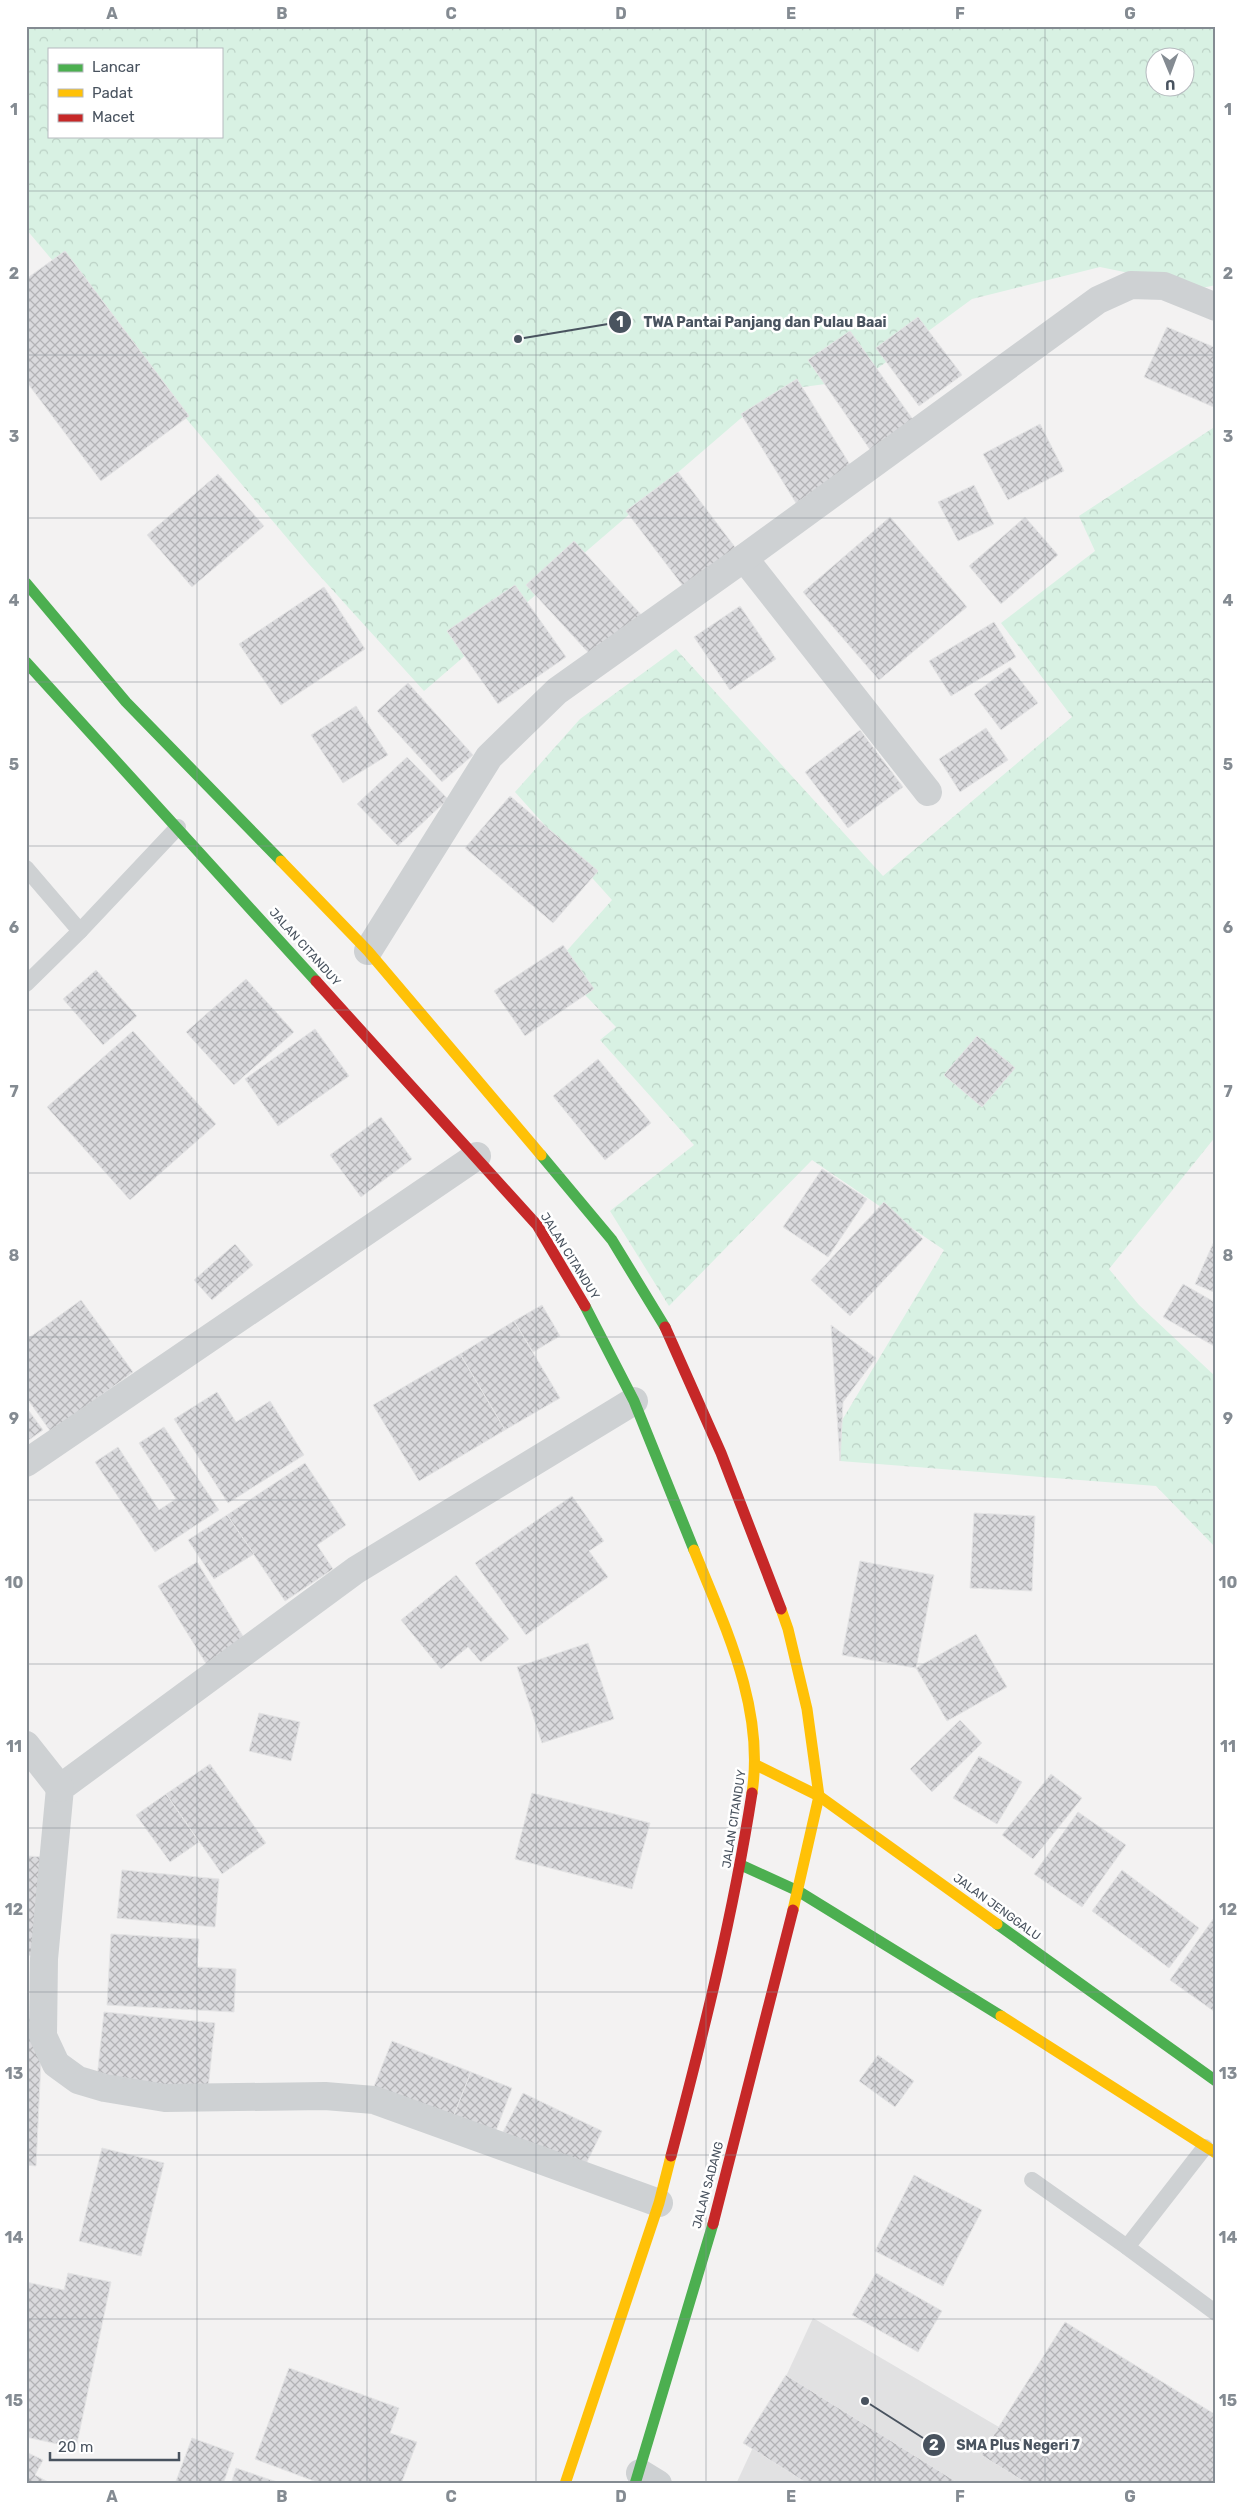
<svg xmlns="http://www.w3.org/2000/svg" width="1242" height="2510" font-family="Rubik,sans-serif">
  <defs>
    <pattern id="park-crowns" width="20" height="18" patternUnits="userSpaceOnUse" patternTransform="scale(1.25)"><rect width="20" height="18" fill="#d8f1e3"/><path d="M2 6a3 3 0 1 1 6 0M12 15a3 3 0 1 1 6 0" fill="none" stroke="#bbd1c5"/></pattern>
    <pattern id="building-cross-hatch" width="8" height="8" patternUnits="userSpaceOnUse" patternTransform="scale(1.25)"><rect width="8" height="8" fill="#dadadd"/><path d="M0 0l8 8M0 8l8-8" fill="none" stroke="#b3b3b6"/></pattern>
  </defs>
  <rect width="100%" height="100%" fill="#f3f2f2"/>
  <polygon fill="#e1e1e2" points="813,2318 1096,2484 736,2484"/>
  <g fill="url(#park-crowns)" fill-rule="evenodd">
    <path d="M26,26h1190v259l-14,3 -102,-21 -128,32 -109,80 -75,10 -48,30 -316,272 -115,-127 -283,-335zM49,49h172v87h-172zM1154,58h30v30h-30z"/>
    <polygon points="1216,426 1216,1136 1109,1269 1139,1305 1216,1377 1216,1548 1156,1486 840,1461 838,1427 944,1250 812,1160 669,1306 610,1211 694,1145 600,1040 616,1027 555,964 612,900 515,792 580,719 676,649 883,876 1072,717 1001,623 1095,551 1079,516"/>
  </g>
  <g fill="url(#building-cross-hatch)" stroke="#e4e4e5">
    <polygon points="65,251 189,416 101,481 26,381 26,279"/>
    <polygon points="918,317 962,375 919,406 876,348"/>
    <polygon points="1167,327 1216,348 1216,408 1144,377"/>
    <polygon points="850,331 914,421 871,451 808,360"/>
    <polygon points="797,379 852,468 796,503 741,414"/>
    <polygon points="1040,424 1064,471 1008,500 983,454"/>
    <polygon points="678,472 741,555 689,594 626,511"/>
    <polygon points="218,474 264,526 192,587 147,535"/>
    <polygon points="974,485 994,524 958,541 938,502"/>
    <polygon points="890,517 967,607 879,680 803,592"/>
    <polygon points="1025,517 1058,555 1001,604 969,566"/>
    <polygon points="574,541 645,619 597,662 526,585"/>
    <polygon points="515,585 566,657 498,704 447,631"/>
    <polygon points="324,587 365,649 281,705 239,644"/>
    <polygon points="740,606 776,659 730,690 694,637"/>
    <polygon points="994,622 1016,657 951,696 929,661"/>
    <polygon points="1010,667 1038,703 1001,730 974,694"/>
    <polygon points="408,683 473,755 442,782 377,711"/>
    <polygon points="356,706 388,755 343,783 311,735"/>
    <polygon points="986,728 1008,760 960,792 939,759"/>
    <polygon points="860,730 903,787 848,828 805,772"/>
    <polygon points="407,757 448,799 398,846 357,804"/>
    <polygon points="510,796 598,871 553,923 465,848"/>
    <polygon points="563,945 594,989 525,1036 494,991"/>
    <polygon points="96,970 137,1016 103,1045 63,999"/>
    <polygon points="246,979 294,1032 234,1085 186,1032"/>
    <polygon points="315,1029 349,1076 278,1126 245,1079"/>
    <polygon points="133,1031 216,1124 130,1200 47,1107"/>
    <polygon points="977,1036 1015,1068 982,1107 944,1075"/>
    <polygon points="598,1059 651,1123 605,1160 553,1096"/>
    <polygon points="381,1117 412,1159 361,1197 330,1155"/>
    <polygon points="822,1169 867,1199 828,1257 783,1227"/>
    <polygon points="884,1202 923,1239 850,1316 811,1280"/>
    <polygon points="1216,1237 1216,1293 1195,1284"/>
    <polygon points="235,1244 253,1265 212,1300 194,1280"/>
    <polygon points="1183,1284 1216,1303 1216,1343 1214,1346 1163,1317"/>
    <polygon points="81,1300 133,1372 51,1432 26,1397 26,1340"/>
    <polygon points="542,1305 560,1336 533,1352 514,1321"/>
    <polygon points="514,1321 560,1398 505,1430 460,1354"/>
    <polygon points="831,1325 876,1358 843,1402 840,1461"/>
    <polygon points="460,1354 505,1430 419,1481 373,1405"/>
    <polygon points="217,1392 236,1422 270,1401 304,1455 228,1503 174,1419"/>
    <polygon points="26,1407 43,1430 26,1442"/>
    <polygon points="164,1427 219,1510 155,1552 95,1462 118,1447 159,1510 176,1499 139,1443"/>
    <polygon points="305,1463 346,1525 317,1545 333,1569 285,1601 227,1515"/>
    <polygon points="572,1496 604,1541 589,1551 608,1577 526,1635 475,1563"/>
    <polygon points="974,1513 1035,1516 1032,1591 970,1588"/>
    <polygon points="227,1515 254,1554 214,1579 188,1540"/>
    <polygon points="860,1561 934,1575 916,1668 842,1655"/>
    <polygon points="197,1562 246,1641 207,1665 158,1586"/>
    <polygon points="456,1575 509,1639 481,1662 468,1647 441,1669 401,1620"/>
    <polygon points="976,1634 1007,1687 947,1721 916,1668"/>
    <polygon points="588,1643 614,1719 542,1743 517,1667"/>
    <polygon points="259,1713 300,1722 291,1761 249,1751"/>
    <polygon points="960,1720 982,1743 932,1792 910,1769"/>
    <polygon points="979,1756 1022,1782 997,1824 953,1798"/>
    <polygon points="210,1764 266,1843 222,1874 166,1794"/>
    <polygon points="1051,1774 1082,1798 1033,1859 1002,1835"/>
    <polygon points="532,1793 650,1823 632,1889 515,1859"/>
    <polygon points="166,1794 199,1842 170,1862 136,1815"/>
    <polygon points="1078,1812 1126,1845 1082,1907 1034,1874"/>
    <polygon points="26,1856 46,1857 41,1956 26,1955"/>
    <polygon points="122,1870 219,1879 215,1927 117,1918"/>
    <polygon points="1122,1870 1199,1928 1169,1968 1092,1911"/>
    <polygon points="1216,1915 1216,2011 1215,2012 1170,1980"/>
    <polygon points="111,1934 199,1939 197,1967 236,1969 234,2012 107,2005"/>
    <polygon points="104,2012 215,2023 208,2089 97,2078"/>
    <polygon points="26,2018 43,2019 36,2166 26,2165"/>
    <polygon points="392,2041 471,2072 452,2120 373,2089"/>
    <polygon points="878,2055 914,2081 895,2107 859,2081"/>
    <polygon points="471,2072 512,2088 494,2136 452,2120"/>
    <polygon points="523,2093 602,2131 583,2170 503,2132"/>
    <polygon points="102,2148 164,2163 141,2256 79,2241"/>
    <polygon points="914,2175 982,2210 943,2286 875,2251"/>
    <polygon points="68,2273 111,2282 76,2448 26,2437 26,2282 64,2290"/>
    <polygon points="876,2273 942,2311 918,2352 852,2315"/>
    <polygon points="1065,2322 1216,2415 1216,2484 1028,2484 981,2455"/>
    <polygon points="289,2368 399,2408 390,2433 417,2442 401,2484 322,2484 255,2459"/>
    <polygon points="786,2375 960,2484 808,2484 743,2443"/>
    <polygon points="192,2438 234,2453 223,2484 175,2484"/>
    <polygon points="26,2452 43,2460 35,2475 52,2484 26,2484"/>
    <polygon points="236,2468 271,2480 270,2484 231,2484"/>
    <polygon points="271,2480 284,2484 270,2484"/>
  </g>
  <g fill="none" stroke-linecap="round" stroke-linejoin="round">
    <g stroke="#ced1d3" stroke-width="16">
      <polyline points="26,868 80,931"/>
      <polyline points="26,984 80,931 178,827"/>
      <polyline points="1032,2180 1127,2247 1205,2147"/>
      <polyline points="1127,2247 1216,2313"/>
    </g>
    <g stroke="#ced1d3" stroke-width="28">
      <polyline points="744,558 928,792"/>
      <polyline points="368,951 489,757 557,691 744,558 1098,300 1131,285 1164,286 1216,307"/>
      <polyline points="634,1401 356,1570 60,1788 44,1959 43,2036 56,2064 78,2080 105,2088 165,2098 325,2096 374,2100 659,2203"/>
      <polyline points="26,1463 477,1156"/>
      <polyline points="26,1745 60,1788"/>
      <polyline points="640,2473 658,2484"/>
    </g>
    <g stroke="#4caf50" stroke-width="11">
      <polyline points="26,583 126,702 281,861"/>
      <polyline points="26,662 316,981"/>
      <polyline points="541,1155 612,1240 665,1327"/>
      <polyline points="585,1306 634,1401 694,1550"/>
      <polyline points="741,1865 798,1891 1001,2016"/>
      <polyline points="997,1924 1216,2081"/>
      <polyline points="635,2484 713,2224"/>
    </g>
    <g stroke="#ffc107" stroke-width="11">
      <polyline points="281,861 368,951 541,1155"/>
      <path d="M694,1550c31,77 71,158 58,243"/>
      <polyline points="781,1609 788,1629 807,1709 819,1796 793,1910"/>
      <polyline points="756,1765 819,1796 997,1924"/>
      <polyline points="1001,2016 1216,2153"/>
      <polyline points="565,2484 659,2203 671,2156"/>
    </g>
    <g stroke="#c62828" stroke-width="11">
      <polyline points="316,981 537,1225 585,1306"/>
      <polyline points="665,1327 721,1453 781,1609"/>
      <path d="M671,2156c32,-121 62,-240 81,-363"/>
      <polyline points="713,2224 793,1910"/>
    </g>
  </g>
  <path fill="none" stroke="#848b92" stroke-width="1" stroke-opacity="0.55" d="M197,26v23M367,26v2458M536,26v2458M706,26v2458M875,26v2458M1045,26v2458M197,136v2348M26,191h1190M26,355h1190M26,518h1190M26,682h1190M26,846h1190M26,1010h1190M26,1173h1190M26,1337h1190M26,1500h1190M26,1664h1190M26,1828h1190M26,1992h1190M26,2155h1190M26,2319h1190"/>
  <g text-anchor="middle" stroke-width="5" stroke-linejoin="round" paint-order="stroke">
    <g font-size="12" fill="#49535f" stroke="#fff">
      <text transform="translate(305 947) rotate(48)" y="4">JALAN CITANDUY</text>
      <text transform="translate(570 1256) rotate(58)" y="4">JALAN CITANDUY</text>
      <text transform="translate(734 1819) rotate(-81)" y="4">JALAN CITANDUY</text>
      <text transform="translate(997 1907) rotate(36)" y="4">JALAN JENGGALU</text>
      <text transform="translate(708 2185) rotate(-75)" y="4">JALAN SADANG</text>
    </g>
  </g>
  <path fill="none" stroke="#49535f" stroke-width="2" d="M518 339L620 322M865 2401L934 2445"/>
  <g fill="#49535f" stroke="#fff" stroke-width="2">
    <circle cx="518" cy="339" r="5"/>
    <circle cx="865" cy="2401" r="5"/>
    <circle cx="620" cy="322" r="12"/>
    <circle cx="934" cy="2445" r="12"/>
  </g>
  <g font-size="15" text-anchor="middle" font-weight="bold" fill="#fff">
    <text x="620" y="327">1</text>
    <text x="934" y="2450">2</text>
  </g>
  <g font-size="14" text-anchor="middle" font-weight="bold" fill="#49535f" stroke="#fff" stroke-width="5" stroke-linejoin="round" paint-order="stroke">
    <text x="765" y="327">TWA Pantai Panjang dan Pulau Baai</text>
    <text x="1018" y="2450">SMA Plus Negeri 7</text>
  </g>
  <rect width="1242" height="2510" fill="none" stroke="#ffffff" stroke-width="55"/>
  <rect x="48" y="48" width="175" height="90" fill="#ffffff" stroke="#b6babf"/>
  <rect x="58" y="64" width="25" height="8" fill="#4caf50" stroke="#b6babf"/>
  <text x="92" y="72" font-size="15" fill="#49535f">Lancar</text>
  <rect x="58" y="89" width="25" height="8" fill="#ffc107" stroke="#b6babf"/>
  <text x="92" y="98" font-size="15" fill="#49535f">Padat</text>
  <rect x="58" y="114" width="25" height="8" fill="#c62828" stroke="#b6babf"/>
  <text x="92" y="122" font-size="15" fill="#49535f">Macet</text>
  <g transform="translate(1170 72) rotate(179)"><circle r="24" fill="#ffffff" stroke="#b6babf"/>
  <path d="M0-4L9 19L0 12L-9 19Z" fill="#848b92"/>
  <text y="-8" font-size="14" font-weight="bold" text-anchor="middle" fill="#49535f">U</text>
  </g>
  <path d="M50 2452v8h129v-8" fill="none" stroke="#49535f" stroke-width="2.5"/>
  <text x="58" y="2452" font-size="15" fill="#49535f" stroke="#ffffff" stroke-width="4" paint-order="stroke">20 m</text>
  <rect x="28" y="28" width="1186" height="2454" fill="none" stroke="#848b92" stroke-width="2"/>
  <g font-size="16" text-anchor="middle" font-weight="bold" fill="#848b92">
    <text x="112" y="19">A</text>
    <text x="282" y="19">B</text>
    <text x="451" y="19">C</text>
    <text x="621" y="19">D</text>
    <text x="791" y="19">E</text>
    <text x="960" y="19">F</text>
    <text x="1130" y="19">G</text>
    <text x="14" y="115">1</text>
    <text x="1228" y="115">1</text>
    <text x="14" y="279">2</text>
    <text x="1228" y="279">2</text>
    <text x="14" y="442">3</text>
    <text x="1228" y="442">3</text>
    <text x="14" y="606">4</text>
    <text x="1228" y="606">4</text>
    <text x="14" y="770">5</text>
    <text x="1228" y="770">5</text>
    <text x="14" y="933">6</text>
    <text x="1228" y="933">6</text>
    <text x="14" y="1097">7</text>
    <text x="1228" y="1097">7</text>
    <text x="14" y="1261">8</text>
    <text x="1228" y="1261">8</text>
    <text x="14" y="1424">9</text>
    <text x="1228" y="1424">9</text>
    <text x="14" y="1588">10</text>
    <text x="1228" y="1588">10</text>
    <text x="14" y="1752">11</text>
    <text x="1228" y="1752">11</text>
    <text x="14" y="1915">12</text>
    <text x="1228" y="1915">12</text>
    <text x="14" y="2079">13</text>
    <text x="1228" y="2079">13</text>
    <text x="14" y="2243">14</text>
    <text x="1228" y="2243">14</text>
    <text x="14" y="2406">15</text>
    <text x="1228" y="2406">15</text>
    <text x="112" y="2502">A</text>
    <text x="282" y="2502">B</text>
    <text x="451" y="2502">C</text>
    <text x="621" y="2502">D</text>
    <text x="791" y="2502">E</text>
    <text x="960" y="2502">F</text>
    <text x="1130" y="2502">G</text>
  </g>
</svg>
